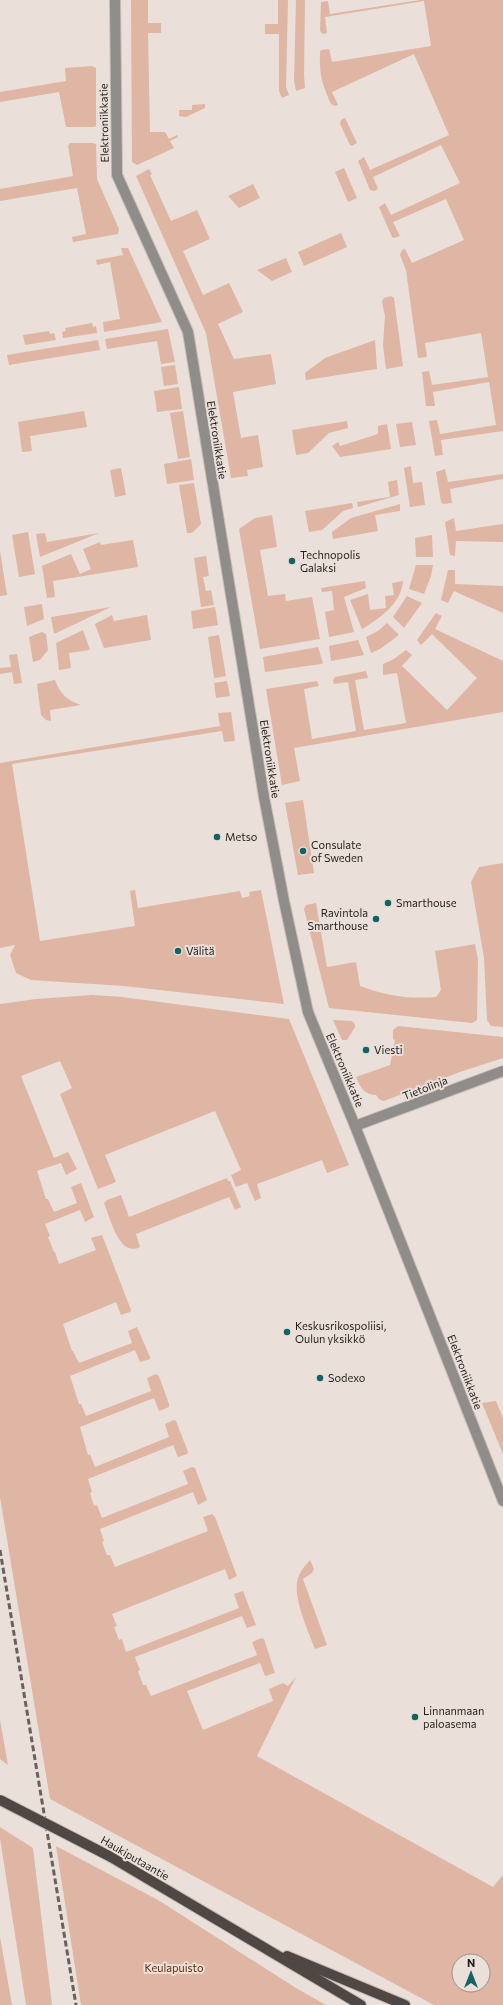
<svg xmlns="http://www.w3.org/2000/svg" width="503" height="2005" font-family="Commissioner,sans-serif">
  <rect width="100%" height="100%" fill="#eadfd9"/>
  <g fill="#dfb6a3" fill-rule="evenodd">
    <polygon points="131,0 148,0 148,23 161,23 161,33 148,33 150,132 165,132 169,139 177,135 178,137 170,141 174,148 137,165 132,162"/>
    <polygon points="278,0 288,0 286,87 289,95 282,98 279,91 279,34 265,34 265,24 278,24"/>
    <polygon points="296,0 305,0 304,75 305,88 296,91 294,80"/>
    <path d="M420,0h83v431l-62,9 2,15 -8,1 -6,-35 8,-1 3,14 56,-9 -7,-43 -56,10 2,14h-9l-4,-34 7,-1 3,14 56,-8 -7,-44 -56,10 2,14 -9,1 -12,-88 -6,-15 2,-5 3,-1 7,14 52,-23 -18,-41 -53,23 7,14 -6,2 -2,-1 -13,-30 6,-4 6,12 69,-32 -19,-38 -68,32 5,12 -4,2 -4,-1 -12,-29 6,-4 6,13 79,-35 -35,-81 -82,38 6,13 -3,1 -4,-2c-9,-20 -12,-30 -11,-52l1,-2 8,-1 3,13 99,-16 -7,-45 -99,16 2,16 -4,1 -3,-3 1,-29 7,-1 2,13z"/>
    <polygon points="92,66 96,68 96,126 94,127 66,127 59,92 0,102 0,92 66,81 65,68"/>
    <polygon points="205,104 205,108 186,117 179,116 179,110 192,110 192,105"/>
    <polygon points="345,118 357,143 352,146 350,145 340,124 341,120"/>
    <polygon points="70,143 93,143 96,144 97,179 119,229 118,234 73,242 72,237 86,234 77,188 0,201 0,189 73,176 68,146"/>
    <polygon points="344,168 357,198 348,202 335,172"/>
    <polygon points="149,169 152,174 150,175 171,221 197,210 210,239 183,251 203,295 229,283 243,312 218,324 234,359 271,354 276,384 233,392 241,438 258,435 263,467 247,470 248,476 231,478 206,333 136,176"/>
    <polygon points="253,184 260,198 239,208 228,196"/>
    <polygon points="341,233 347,247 304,266 298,252"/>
    <polygon points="121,248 128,248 162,322 104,332 103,322 120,319 110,262 97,265 96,260 123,255"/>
    <polygon points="286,258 292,272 272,281 257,270"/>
    <polygon points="391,296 394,298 403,366 386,369 383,345 385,316 382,302 384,298"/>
    <polygon points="92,323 93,327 96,326 97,333 63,338 62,332 66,331 65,328"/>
    <polygon points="168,329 175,362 161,364 157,341 107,349 105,339"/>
    <polygon points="49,331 50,334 54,333 56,340 25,345 23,335"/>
    <polygon points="98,340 100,350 9,365 7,355"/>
    <polygon points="375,340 377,369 306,380 305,373 325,358"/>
    <polygon points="175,365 178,384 164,386 161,367"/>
    <polygon points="179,387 182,409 157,412 154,391"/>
    <polygon points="84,411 87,427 30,436 32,451 22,452 18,422"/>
    <polygon points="183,411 190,457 178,459 170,413"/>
    <polygon points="347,421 348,428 329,433 308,453 296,455 292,430"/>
    <polygon points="412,422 416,445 400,447 396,424"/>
    <polygon points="387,424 391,449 340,457 332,446 338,442 340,446 378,434 378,426"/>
    <polygon points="191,459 194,480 167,484 164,464"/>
    <polygon points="411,466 413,483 422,482 425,505 410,507 404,468"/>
    <polygon points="121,468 126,495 115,497 110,470"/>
    <polygon points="445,469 448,482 503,474 503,479 450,489 452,503 443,504 441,502 436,472"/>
    <polygon points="397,480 399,495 358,507 357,502 390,497 388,482"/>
    <polygon points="194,483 201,524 192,533 187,533 179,485"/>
    <polygon points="352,503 353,508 343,511 322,530 309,532 305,511"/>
    <polygon points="400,504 400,511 375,515 378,531 333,539 332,532 351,518"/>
    <polygon points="272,515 277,547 260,550 268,596 285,594 286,601 312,597 320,639 260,649 239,529 255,518"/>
    <polygon points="454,518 456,531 503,524 503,542 456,541 455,556 450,555 445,522"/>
    <polygon points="28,532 35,574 19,577 12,535"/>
    <polygon points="45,533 47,542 99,533 40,557 36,534"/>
    <polygon points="432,535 433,557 416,557 415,538"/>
    <polygon points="133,540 138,567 53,581 55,597 47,598 42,566 71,554 80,574 91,569 83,549 100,542 101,545"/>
    <polygon points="0,551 7,595 0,596"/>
    <polygon points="206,556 209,576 203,577 206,591 211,590 214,605 201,607 194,558"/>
    <polygon points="416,565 433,565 431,576 424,594 409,589"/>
    <polygon points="448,570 455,570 455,584 503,586 503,613 454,591 448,603 441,600"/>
    <polygon points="365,581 366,588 344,597 354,632 329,637 325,612 334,610 332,591 322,592 321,588"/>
    <path d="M403,581c-2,23 -23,37 -41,48l-12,-29 18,-6 2,16 16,-2 -1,-12 9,-1 -2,-12z"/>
    <polygon points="407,596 422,603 404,628 393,617"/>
    <polygon points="42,604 44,619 27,626 24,607"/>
    <polygon points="111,607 54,634 51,617"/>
    <polygon points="215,607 218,625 193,629 191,611"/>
    <polygon points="436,613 442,616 435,629 503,661 503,712 294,748 300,781 282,785 266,689 317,681 319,686 304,689 312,739 356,731 348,682 334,684 333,680 335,677 366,671 368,678 355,680 364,730 406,723 397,673 383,675 383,664 394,659 406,650 412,655 402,666 447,710 477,678 432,634 421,645 417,640"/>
    <polygon points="112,615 114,621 147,615 151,640 104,648 95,624"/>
    <polygon points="387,623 399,635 380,649 371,653 366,637 378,631"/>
    <polygon points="83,630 90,650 69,653 71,668 59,670 56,643"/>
    <polygon points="42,632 46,634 48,650 40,660 33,662 29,637"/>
    <polygon points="219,635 226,676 214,678 208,637"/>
    <polygon points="358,640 364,655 331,661 329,646"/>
    <polygon points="318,647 323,663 321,664 265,672 263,657"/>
    <polygon points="17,654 22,683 14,684 12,672 0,674 0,668 11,667 9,655"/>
    <path d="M55,680c5,14 13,21 26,25l-31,5 1,11 -5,-1 -5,-5 -4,-31z"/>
    <polygon points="227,681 230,696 216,698 214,683"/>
    <polygon points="231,712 235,741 224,742 222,731 12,764 40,941 135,926 130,891 135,890 138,908 240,891 242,898 250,896 249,892 261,890 284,1004 124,986 31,980 16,973 10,955 15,945 0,948 0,763 220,726 218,713"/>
    <polygon points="303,800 314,873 298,875 285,803"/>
    <polygon points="503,863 503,1027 491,1026 487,1020 484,958 471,882 479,867"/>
    <path d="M316,903l11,64 29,-5 4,24c27,10 46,13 76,11l5,-7 -6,-39 40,-7 3,16 -1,60 -5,3 -143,-15 -25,-99 2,-4z"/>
    <path d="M92,995l30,2 167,22 60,146 -22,8 -5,-13 -65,24 4,14 -6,3 -8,-18 -11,4 -5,-12 10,-5 -26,-59 -110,44 11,27 -18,7 -38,-95 12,-6 -12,-27 -39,15 33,82 14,-6 9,17 -11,6 -5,-12 -24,8 9,28h2l6,13 23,-9 -6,-16 10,-4 13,34 -9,5 -5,-12 -35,14 5,12 -2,1 6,15h1l4,12 37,-14 -5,-12 11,-3 29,75 -1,2 -9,3 -5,-13 -53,22 9,27h1l6,12 53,-20 -4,-12 9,-4 13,30v2l-10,3 -5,-12 -65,26 9,28h2l5,12 65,-25 -4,-13 9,-4 3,2 10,28v3l-10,4 -5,-13 -74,29 8,28 2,-1 5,13 74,-30 -4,-13 9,-4 2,1 12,31 -1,2 -9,3 -5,-12 -85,34 4,13 -2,1 4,13 3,-1 5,13 86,-34 -5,-13 9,-4 3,1 12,32 -9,5 -5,-13 -93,37 4,12 -2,1 5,13h3l5,12 93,-36 -5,-14 9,-3 3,3 22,59 -8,4 -4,-11 -113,45 5,12 -3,1 5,13 3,-1 4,13 113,-44 -5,-14 9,-3 13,34 -9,3 -5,-12 -107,41 5,13 -2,1 5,14h3l5,11 106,-41 -5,-13 10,-4 2,1 11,34 -10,3 -5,-13 -73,28 16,39 70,-29 -4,-12 14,-6 5,3 8,-9 -39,79 236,131 10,-12v130h-69l-384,-206 -50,-302v-493l36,-5zM459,1961h24v24h-24z"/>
    <polygon points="333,1020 352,1021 355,1024 355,1027 347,1040 342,1040"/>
    <path d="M398,1026l105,11v21l-43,14 -76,29 -4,-1 -4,-5c-13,-1 -15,-7 -20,-18l34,-12 5,-25 -2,-1v-9z"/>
    <path d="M227,1178l1,3h2l11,26 -6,3 -6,-13 -93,37 4,13c-21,11 -30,-30 -36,-44l3,-3 14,-5 8,22z"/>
    <polygon points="496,1401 503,1418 503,1454 482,1403"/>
    <path d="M310,1560l4,9 -2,4 -9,6 24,66 -12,4c-7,-18 -23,-53 -17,-71 2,-7 8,-13 12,-18z"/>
    <polygon points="0,1720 8,1765 0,1759"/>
    <polygon points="0,1827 33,1848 52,2005 26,2005 0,1838"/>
    <polygon points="56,1846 158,1900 296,1988 326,2005 81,2005"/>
    <polygon points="0,1937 12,2005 0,2005"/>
  </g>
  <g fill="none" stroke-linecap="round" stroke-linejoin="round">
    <defs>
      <g id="minor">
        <polyline points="115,0 117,175 188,332 264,797 284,901 308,1012 355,1126 503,1501"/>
        <polyline points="355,1126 503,1071"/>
      </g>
      <g id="major">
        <polyline points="111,1857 361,2005"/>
        <polyline points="287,1956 405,2005"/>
      </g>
    </defs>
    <use href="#minor" stroke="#c6bcb7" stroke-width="12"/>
    <use href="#major" stroke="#c6bcb7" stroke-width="12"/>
    <use href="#minor" stroke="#908c89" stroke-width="10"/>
    <use href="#major" stroke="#4f4743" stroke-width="10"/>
    <polyline stroke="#68615e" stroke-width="3" stroke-dasharray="6 3" stroke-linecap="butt" points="0,1550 76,2005"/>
    <defs>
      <polyline id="major-bridge" points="0,1800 111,1857"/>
    </defs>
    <use href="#major-bridge" stroke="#c6bcb7" stroke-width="12" stroke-linecap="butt"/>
    <use href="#major-bridge" stroke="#4f4743" stroke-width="10"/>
  </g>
  <g fill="#126364" stroke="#eadfd9" stroke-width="1.5">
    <circle cx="292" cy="561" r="4"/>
    <circle cx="217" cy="837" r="4"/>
    <circle cx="303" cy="851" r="4"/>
    <circle cx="388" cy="903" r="4"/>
    <circle cx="376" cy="919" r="4"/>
    <circle cx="178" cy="951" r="4"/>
    <circle cx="366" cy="1050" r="4"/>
    <circle cx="287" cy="1332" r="4"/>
    <circle cx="320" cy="1378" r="4"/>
    <circle cx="415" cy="1717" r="4"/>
  </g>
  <g text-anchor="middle" stroke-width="4" stroke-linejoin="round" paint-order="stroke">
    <g font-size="11" fill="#221e1c" stroke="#eadfd9">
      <text transform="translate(104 123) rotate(-91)" y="4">Elektroniikkatie</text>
      <text transform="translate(217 440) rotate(81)" y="4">Elektroniikkatie</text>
      <text transform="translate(270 759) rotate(81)" y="4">Elektroniikkatie</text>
      <text transform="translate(345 1070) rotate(67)" y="4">Elektroniikkatie</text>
      <text transform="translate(425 1088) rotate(-21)" y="4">Tietolinja</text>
      <text transform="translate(465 1372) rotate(69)" y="4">Elektroniikkatie</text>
      <text transform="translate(135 1858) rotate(30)" y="4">Haukiputaantie</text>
    </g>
    <g font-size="11" fill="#221e1c" stroke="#eadfd9" text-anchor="start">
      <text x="300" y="559">Technopolis<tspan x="300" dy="13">Galaksi</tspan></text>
      <text x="225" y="841">Metso</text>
      <text x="311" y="849">Consulate<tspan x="311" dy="13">of Sweden</tspan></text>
      <text x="396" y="907">Smarthouse</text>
      <text x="368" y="917" text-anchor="end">Ravintola<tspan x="368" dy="13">Smarthouse</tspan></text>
      <text x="186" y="955">Välitä</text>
      <text x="374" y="1054">Viesti</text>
      <text x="295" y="1330">Keskusrikospoliisi,<tspan x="295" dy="13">Oulun yksikkö</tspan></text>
      <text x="328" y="1382">Sodexo</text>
      <text x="423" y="1715">Linnanmaan<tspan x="423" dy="13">paloasema</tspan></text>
    </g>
    <g font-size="11" fill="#6b2b02" stroke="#eadfd9">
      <text x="174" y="1972">Keulapuisto</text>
    </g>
  </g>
  <g transform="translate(471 1973)"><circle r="19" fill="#eadfd9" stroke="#9a928d"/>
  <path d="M0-3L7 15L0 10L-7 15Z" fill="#126364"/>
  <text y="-6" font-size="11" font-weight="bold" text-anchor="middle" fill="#221e1c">N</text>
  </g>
</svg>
